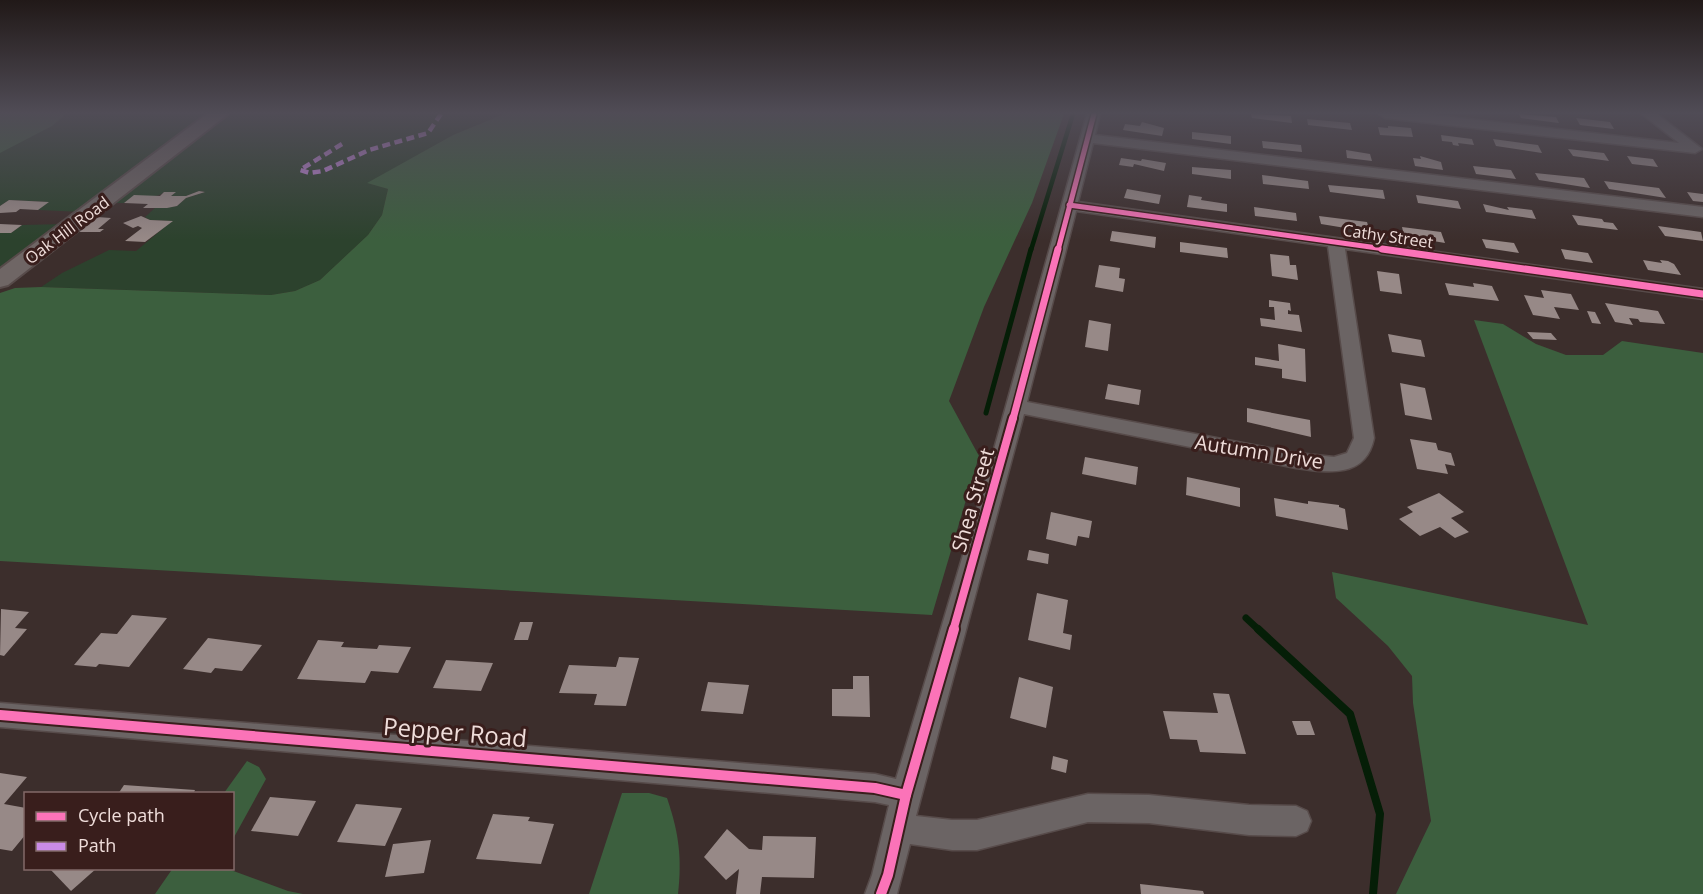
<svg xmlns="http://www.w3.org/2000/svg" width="1703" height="894" font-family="'Open Sans',sans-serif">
  <rect width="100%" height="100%" fill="#3c2e2c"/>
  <g fill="#2c422d">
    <path d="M0,114h504l-51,21 -85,48 20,6 -6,26 -14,20 -48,45 -25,11 -24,4 -230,-8 21,-14 47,-23 27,1 36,-30 -22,-1 -5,-3 10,-9 22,-2 9,-8 19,-6 -6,-1 -13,5h-15l4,-4h-11c-12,10 -22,-3 -40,11h-10l43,-34 -75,43 -44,-2 10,-8 -39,-2 -9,6z"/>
    <polygon points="65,224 0,271 0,233 11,233 22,225"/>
  </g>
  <g fill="#3c5f3e">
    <polygon points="0,114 66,114 52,126 0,153"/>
    <polygon points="504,114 1064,114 1032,203 984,307 949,401 979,456 932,615 0,561 0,293 15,288 41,287 271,295 295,291 320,280 368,235 382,215 388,189 367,183 453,135"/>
    <polygon points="1474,320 1503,324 1536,344 1566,355 1603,355 1622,341 1703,353 1703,894 1396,894 1431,821 1413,703 1412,676 1388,646 1336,598 1332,572 1588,625"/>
    <polygon points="247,761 259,767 266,779 233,839 232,794 224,793"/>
    <path d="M622,793h27l18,5c12,35 15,60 11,96h-89z"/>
    <polygon points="173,868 228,869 288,891 303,894 155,894"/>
  </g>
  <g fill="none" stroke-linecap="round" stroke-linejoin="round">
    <polyline stroke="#051e07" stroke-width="4.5" points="1031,250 1073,114"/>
    <polyline stroke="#051e07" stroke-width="5" points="986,413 1031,249"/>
    <polyline stroke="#051e07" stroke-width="7" points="1246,618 1260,631"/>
    <polyline stroke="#051e07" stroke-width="8" points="1258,629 1350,714 1380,814 1373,894"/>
  </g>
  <g fill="#978987">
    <polygon points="1251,114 1291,116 1292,123 1252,118"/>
    <polygon points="1519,114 1556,117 1559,123 1521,118"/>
    <polygon points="1576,118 1610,122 1614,129 1580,125"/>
    <polygon points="1307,119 1350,123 1352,130 1308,125"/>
    <polygon points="1142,122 1164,128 1162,136 1123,130 1125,124 1140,126"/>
    <polygon points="1388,126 1411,128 1413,137 1380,135 1378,127 1388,128"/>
    <polygon points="1192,132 1231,136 1231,144 1192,139"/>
    <polygon points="1441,135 1472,139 1474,145 1458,143 1459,146 1453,145 1452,142 1442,141"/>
    <polygon points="1493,139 1538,145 1542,153 1496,146"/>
    <polygon points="1262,141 1301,145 1302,152 1263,148"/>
    <polygon points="1568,149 1604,153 1609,161 1573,156"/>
    <polygon points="1346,150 1370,154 1372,161 1347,158"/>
    <polygon points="1420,156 1441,162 1443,170 1415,166 1413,158 1421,159"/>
    <polygon points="1627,156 1653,159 1658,167 1632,164"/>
    <polygon points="1121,158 1141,161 1142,159 1166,163 1164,171 1134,164 1133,167 1119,165"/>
    <polygon points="1473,166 1511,170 1516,179 1476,174"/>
    <polygon points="1192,167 1231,170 1231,179 1192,174"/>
    <polygon points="1535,173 1584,178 1590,188 1539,180"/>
    <polygon points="1262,175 1308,181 1309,189 1263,184"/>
    <polygon points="1604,181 1659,188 1666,198 1609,189"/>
    <polygon points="1328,185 1383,190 1385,199 1330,192"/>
    <polygon points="1127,189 1161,195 1159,204 1124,198"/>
    <polygon points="199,191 205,192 186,198 177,206 167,208 143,208 148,204 124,203 134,195 160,196 164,192 176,192 171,196 186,196"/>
    <polygon points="1687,192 1703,194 1703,202 1693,201"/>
    <polygon points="1189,195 1202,197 1201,200 1227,204 1227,212 1187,207"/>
    <polygon points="1416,195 1458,201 1461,209 1418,203"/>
    <polygon points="9,200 49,202 38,210 20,209 16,212 0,213 0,206"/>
    <polygon points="1483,204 1509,210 1507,207 1532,210 1536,219 1486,212"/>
    <polygon points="1254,207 1296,213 1297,221 1255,216"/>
    <polygon points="1572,215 1602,219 1604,222 1613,223 1618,230 1578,225"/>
    <polygon points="141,216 150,220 173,221 145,242 125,241 142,228 138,226 133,228 123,223"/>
    <polygon points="1319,216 1367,222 1370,232 1321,224"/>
    <polygon points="97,217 111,218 98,229 104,229 100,232 79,232"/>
    <polygon points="0,224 22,225 11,233 0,233"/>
    <polygon points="1658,226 1701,232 1703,241 1665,236"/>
    <polygon points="1402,227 1441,232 1445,243 1404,236"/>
    <polygon points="1112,231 1156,237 1155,248 1110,241"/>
    <polygon points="1482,239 1514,243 1519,253 1486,248"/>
    <polygon points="1180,242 1227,248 1228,258 1180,252"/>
    <polygon points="1561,249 1588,253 1593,263 1565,259"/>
    <polygon points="1270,254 1289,256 1290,265 1296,265 1298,280 1272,276"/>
    <polygon points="1643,260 1662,263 1660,260 1668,261 1674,264 1681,275 1648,270"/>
    <polygon points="1099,265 1120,268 1119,278 1125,279 1123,292 1095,287"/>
    <polygon points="1377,271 1399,274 1402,294 1380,291"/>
    <polygon points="1445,283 1474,287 1473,283 1492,286 1499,301 1449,295"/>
    <polygon points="1541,290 1571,294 1579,310 1554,307 1560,319 1533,315 1524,295 1544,298"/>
    <polygon points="1269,300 1290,303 1291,311 1288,310 1288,314 1299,315 1302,332 1261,326 1260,318 1275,320 1274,307 1269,307"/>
    <polygon points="1605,303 1658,311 1665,324 1640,322 1638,319 1629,318 1633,325 1615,322"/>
    <polygon points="1587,311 1595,312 1601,324 1592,323"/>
    <polygon points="1089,320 1111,324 1108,351 1085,347"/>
    <polygon points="1527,332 1551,333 1557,340 1533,339"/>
    <polygon points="1388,334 1421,340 1425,357 1392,352"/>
    <polygon points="1278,344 1305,349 1306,382 1282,378 1282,369 1255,365 1255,357 1279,361"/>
    <polygon points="1400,383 1425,388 1432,420 1405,415"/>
    <polygon points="1108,384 1141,390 1139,405 1105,399"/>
    <polygon points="1247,408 1310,420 1311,437 1247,422"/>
    <polygon points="1410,439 1436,443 1438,450 1451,453 1455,466 1445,464 1448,474 1417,469"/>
    <polygon points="1085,457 1138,467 1136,485 1082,474"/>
    <polygon points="1187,477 1240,488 1240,507 1186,495"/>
    <polygon points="1439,493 1464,512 1451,518 1469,532 1455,538 1440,527 1420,536 1399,519 1413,512 1407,507"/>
    <polygon points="1274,498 1308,504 1308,501 1339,505 1339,507 1345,509 1348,530 1276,516"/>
    <polygon points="1051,512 1092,521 1089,538 1078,536 1076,546 1046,539"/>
    <polygon points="1029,550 1049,554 1048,564 1027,560"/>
    <polygon points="1037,593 1068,600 1063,633 1072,635 1070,650 1028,640"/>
    <polygon points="1,609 29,612 15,628 27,629 4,656 0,655"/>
    <polygon points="132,615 167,618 129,667 99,664 96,667 74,665 101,633 117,634"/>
    <polygon points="520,622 533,622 528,640 514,640"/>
    <polygon points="208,638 262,645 242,671 215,668 211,673 183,669"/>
    <polygon points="318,640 344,642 341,647 377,649 379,645 411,647 398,673 371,671 365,683 297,679"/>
    <polygon points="619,657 639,658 626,706 594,705 597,694 559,693 569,665 616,667"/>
    <polygon points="446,660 493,663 481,691 433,688"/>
    <polygon points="853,676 869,676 870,717 832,716 832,689 853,689"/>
    <polygon points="1019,677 1053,687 1046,728 1010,718"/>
    <polygon points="708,682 749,685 743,714 701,711"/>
    <polygon points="1213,693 1229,694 1246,754 1200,752 1197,740 1170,739 1163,711 1218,713"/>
    <polygon points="1292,721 1310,721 1315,735 1297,735"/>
    <polygon points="1053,756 1068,760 1066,773 1051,769"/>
    <polygon points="0,773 27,777 4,804 26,808 26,834 12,851 0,849"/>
    <polygon points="124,785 195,790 193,794 118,794"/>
    <polygon points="270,797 316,801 298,836 251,831"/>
    <polygon points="356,804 402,808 385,846 337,842"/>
    <polygon points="493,814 530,817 528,821 554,824 541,864 476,859"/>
    <polygon points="727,829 749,849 762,850 763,836 816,837 814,878 762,877 760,894 736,894 739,869 726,880 704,857"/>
    <polygon points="431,840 424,873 385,877 393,844"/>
    <polygon points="49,868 97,868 71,891"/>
    <polygon points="1140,884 1203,891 1204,894 1141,894"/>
  </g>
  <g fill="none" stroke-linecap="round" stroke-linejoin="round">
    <defs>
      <g id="street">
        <path d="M1087,114h13l-5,21 608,72v10l-610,-74 -15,59 625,87v10l-358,-50 29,189c-8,40 -45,35 -78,30l-272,-54 -108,402 36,4h25l111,-26 61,1 100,10 47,1 11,5 4,10 -4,10 -11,5 -47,-1 -100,-12 -61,-1 -111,28h-25l-42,-6 -13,50h-32l7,-19 17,-70 -14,-3 -875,-75v-24l875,71 21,5 90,-301zM1076,211l252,35 26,192 -7,15 -13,4 -38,-4 -269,-51z"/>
        <polygon points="1379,114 1424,114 1679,143 1642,114 1657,114 1702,149 1695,153 1385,118"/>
      </g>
      <polygon id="secondary" points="207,114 228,114 8,285 0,287 0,269"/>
    </defs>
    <use href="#street" stroke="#574b4a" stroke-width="3"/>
    <use href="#secondary" stroke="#574b4a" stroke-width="4"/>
    <use href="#street" fill="#6b6464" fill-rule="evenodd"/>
    <use href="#secondary" fill="#6f6665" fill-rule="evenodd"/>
    <polyline stroke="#ca8be6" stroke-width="4.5" stroke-dasharray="8 4.5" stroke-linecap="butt" points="342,144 300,170 310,173 323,171 369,150 428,133 441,114"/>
    <defs>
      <g id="cycleway-far3">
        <polyline points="1069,205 1392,250"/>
        <polyline points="1058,250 1094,114"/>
      </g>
      <g id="cycleway-far2">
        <polyline points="1382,249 1703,294"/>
        <polyline points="1013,419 1058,249"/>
      </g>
      <polyline id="cycleway-far1" points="953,631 1013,418"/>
      <g id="cycleway">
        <polyline points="0,715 875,788 906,795"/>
        <polyline points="881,894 888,875 906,795 954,629"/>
      </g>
    </defs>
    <use href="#cycleway-far3" stroke="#391e1c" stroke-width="8"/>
    <use href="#cycleway-far2" stroke="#391e1c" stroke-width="10"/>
    <use href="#cycleway-far1" stroke="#391e1c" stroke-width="12"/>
    <use href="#cycleway" stroke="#391e1c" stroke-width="14"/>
    <use href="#cycleway-far3" stroke="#fb73b8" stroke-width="5"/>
    <use href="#cycleway-far2" stroke="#fb73b8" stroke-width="7"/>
    <use href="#cycleway-far1" stroke="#fb73b8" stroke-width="8"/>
    <use href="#cycleway" stroke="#fb73b8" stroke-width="10"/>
  </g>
  <linearGradient id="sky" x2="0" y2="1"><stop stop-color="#211918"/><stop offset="0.47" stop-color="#504c56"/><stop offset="1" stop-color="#504c56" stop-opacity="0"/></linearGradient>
  <rect width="1703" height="240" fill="url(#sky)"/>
  <g text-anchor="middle" stroke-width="6" stroke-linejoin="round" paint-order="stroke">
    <g font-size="16" fill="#efddda" stroke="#391e1c">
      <text transform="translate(67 230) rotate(-37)" y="6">Oak Hill Road</text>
      <text transform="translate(1388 236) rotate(8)" y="6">Cathy Street</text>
    </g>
    <g font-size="20" fill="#efddda" stroke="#391e1c">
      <text transform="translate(1259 452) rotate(9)" y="7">Autumn Drive</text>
      <text transform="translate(973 500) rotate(-74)" y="7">Shea Street</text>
    </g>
    <g font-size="24" fill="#efddda" stroke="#391e1c">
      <text transform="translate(455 733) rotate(5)" y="8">Pepper Road</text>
    </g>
  </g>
  <rect x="24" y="792" width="210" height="78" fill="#391e1c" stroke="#826a68" stroke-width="1.5"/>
  <rect x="36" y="812" width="30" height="9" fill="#fb73b8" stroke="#826a68" stroke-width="1.5"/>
  <text x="78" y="822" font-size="18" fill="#efddda">Cycle path</text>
  <rect x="36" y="842" width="30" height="9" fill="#ca8be6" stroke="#826a68" stroke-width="1.5"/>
  <text x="78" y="852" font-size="18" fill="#efddda">Path</text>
</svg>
